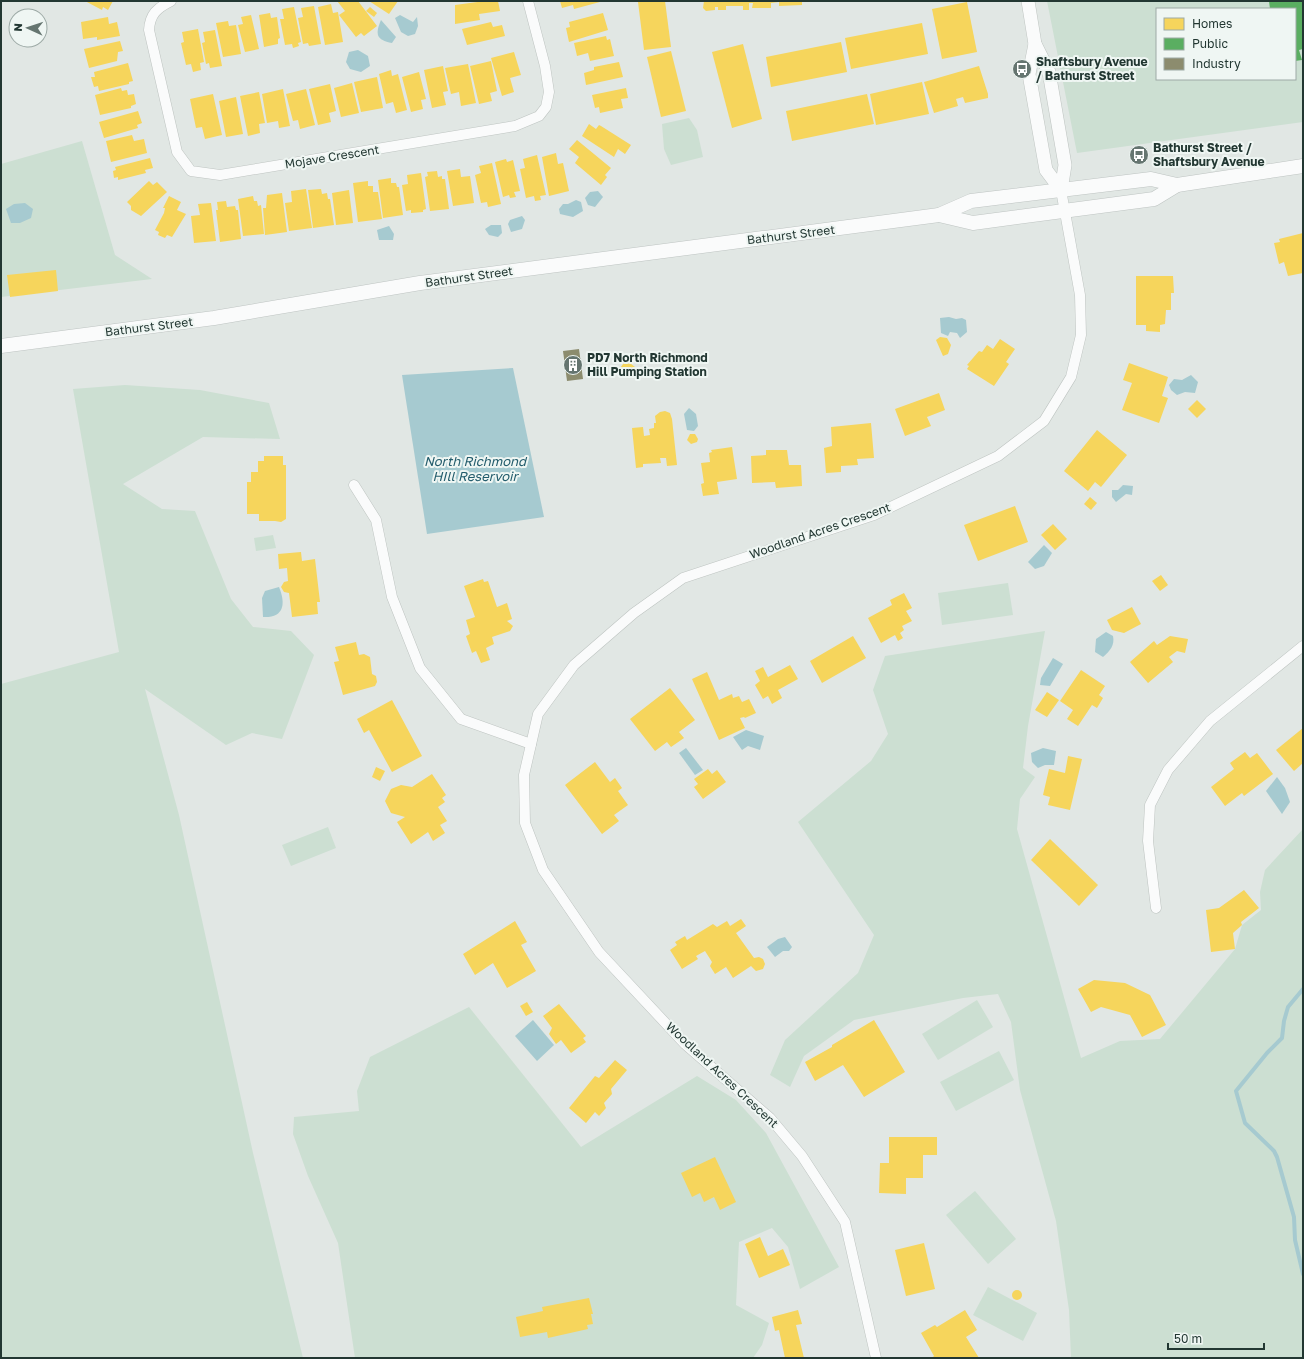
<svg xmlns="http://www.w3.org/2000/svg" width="1304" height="1359" font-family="'Golos Text',sans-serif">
  <rect width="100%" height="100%" fill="#e1e7e4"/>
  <g fill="#ccdfd2" fill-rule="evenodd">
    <path d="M1047,1h256v121l-226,31zM1157,9h138v70h-138z"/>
    <polygon points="689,118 697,130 703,157 671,165 664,149 662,124"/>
    <polygon points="82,141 115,255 152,279 1,297 1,164"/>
    <polygon points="125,385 200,390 269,403 280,439 203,437 123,484 162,509 195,511 231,599 253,627 291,631 314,655 282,739 252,733 226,745 145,689 179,815 253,1153 303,1358 1,1358 1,684 119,652 73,389"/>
    <polygon points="273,535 276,548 256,551 254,538"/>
    <polygon points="1008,583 1013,615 942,625 938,593"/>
    <polygon points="1045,631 1028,726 1023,768 1035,777 1020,799 1017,829 1081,1058 1120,1041 1160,1039 1235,949 1242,925 1261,910 1260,892 1265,870 1303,829 1303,1358 1071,1358 1069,1310 1056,1221 1020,1090 1011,1022 998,994 963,998 854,1020 804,1056 790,1087 770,1075 785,1040 858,973 874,935 798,822 871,761 888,734 873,690 885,656"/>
    <polygon points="328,827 336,848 291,866 282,845"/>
    <polygon points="977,1000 993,1027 938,1060 922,1034"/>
    <polygon points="469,1007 581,1147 697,1076 736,1100 766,1133 839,1267 800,1289 788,1247 772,1228 739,1242 736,1305 769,1323 762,1345 753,1358 355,1358 338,1243 308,1176 293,1134 294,1117 359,1111 357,1091 370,1057"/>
    <polygon points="999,1051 1014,1080 956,1111 940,1082"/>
    <polygon points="975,1191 1016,1239 988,1264 946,1215"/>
    <polygon points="988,1287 1037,1313 1023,1341 973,1315"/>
  </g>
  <g fill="#a6cad0">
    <polygon points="400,15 413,22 417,17 418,26 415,34 408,36 401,32 395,18"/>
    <path d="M381,20l15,17 -4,6c-16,-3 -17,-9 -11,-23z"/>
    <polygon points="358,50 368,56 370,66 361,72 350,69 346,62 349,52"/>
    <polygon points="598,191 603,197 595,207 588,205 585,198 590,192"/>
    <polygon points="576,200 581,202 583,211 573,217 560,214 559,209 563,204 568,204"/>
    <polygon points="25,203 33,209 31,218 20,223 11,223 6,209 14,204"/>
    <polygon points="522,216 525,220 522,229 511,232 508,224 510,220"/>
    <polygon points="491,225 501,225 502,233 498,237 489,235 485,229"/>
    <polygon points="389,226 394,234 393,240 379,240 377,230"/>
    <polygon points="949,317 956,319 962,318 966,320 967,332 960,338 957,333 950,332 948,336 941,333 940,318"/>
    <polygon points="513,368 544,517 427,534 402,375"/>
    <polygon points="1191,375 1198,382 1195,393 1185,392 1177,395 1171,390 1169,385 1174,379 1182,380"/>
    <polygon points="689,408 696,414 698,426 694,431 687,430 684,414"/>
    <polygon points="1123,485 1133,486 1132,495 1126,494 1116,502 1112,497 1112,490 1118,490"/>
    <polygon points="1044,545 1052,553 1044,566 1035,569 1028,562"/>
    <path d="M279,587c7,17 5,31 -16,30l-1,-19 3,-7z"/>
    <path d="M1106,632l7,4c2,9 -3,15 -10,21l-8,-5 1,-13z"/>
    <polygon points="1053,658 1063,664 1050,686 1040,685 1041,678"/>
    <polygon points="746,730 764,736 760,750 748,746 742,750 733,737"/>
    <polygon points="686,748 703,770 695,775 679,753"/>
    <polygon points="1043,748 1056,751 1054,765 1045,765 1038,768 1032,762 1031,753"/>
    <polygon points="1277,777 1285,788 1290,802 1282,814 1266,791"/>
    <polygon points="785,937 792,947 789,951 783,951 775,957 767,947 778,939"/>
    <polygon points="533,1020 554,1045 537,1061 515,1036"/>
  </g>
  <g fill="#f6d55c">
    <polygon points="85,1 113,1 108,10 103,7 102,10"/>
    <polygon points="337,1 358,1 377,26 364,36 361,33 356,37 339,15 345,11"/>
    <polygon points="369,1 398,1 389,14"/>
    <polygon points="485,1 498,1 500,11 479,14 480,20 455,24 455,5"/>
    <polygon points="560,1 600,1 600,2 574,9 573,5 562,8"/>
    <polygon points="665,1 671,47 644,50 638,2"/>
    <polygon points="704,1 802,1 802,5 779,6 779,2 771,3 771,8 752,8 753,3 749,3 749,10 743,10 743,6 726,6 726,10 718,10 718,7 715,7 715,10 706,11 703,8"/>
    <polygon points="967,2 977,52 942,59 932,9"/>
    <polygon points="331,4 333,13 338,12 343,42 325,45 318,7"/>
    <polygon points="314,6 321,44 309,46 308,43 303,44 298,18 303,17 301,8"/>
    <polygon points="294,7 301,42 298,43 299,46 293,48 292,44 285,45 280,19 284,19 282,9"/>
    <polygon points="370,7 377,13 374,17 366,11"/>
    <polygon points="270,13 271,18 277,17 280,38 278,39 278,44 264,47 259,15"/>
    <polygon points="603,13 608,30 569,42 566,28 570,27 569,22"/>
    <polygon points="251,15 259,49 245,52 238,25 243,24 241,17"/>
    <polygon points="108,17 109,24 117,22 120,36 97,40 97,37 83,39 81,22"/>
    <polygon points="228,21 229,26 236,25 241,54 223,57 216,23"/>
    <polygon points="491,22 493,27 502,25 505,36 467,45 462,29"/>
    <polygon points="922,23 928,54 851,69 845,38"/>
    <polygon points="198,29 204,62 200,63 201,70 193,72 191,64 186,65 181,43 184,42 182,32"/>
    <polygon points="215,30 222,66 210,68 209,63 206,64 202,43 205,42 203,32"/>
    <polygon points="606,36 607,40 610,39 614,56 590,61 588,53 577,56 574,43"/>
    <polygon points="120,41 123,51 118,52 117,61 89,68 84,49"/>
    <polygon points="841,42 847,72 771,87 766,57"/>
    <polygon points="743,44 762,119 732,128 712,52"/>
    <polygon points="671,51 686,111 661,117 647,57"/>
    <polygon points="514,52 521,75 510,78 514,92 502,96 491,58"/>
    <polygon points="491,61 497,91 490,93 492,101 479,104 470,66"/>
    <polygon points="619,62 623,77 586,85 584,73 594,70 594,67"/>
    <polygon points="128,63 133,81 129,82 129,84 99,91 98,86 94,87 91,77 95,77 94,72"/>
    <polygon points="468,64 476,103 461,106 459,92 451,94 445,68"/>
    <polygon points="443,66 448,91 443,92 446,105 432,108 424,70"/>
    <polygon points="979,66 988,94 988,98 965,103 963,97 956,99 958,106 934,113 924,82"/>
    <polygon points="391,70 392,76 398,74 407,110 396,113 393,102 386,104 379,74"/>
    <polygon points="419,72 426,99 421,100 423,109 411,112 402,77"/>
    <polygon points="377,77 383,108 361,112 354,82"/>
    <polygon points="922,82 929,114 876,125 870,94"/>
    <polygon points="352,83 359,113 341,117 334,88"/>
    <polygon points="330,84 336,111 329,113 331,122 318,125 309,89"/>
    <polygon points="121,88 122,91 127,90 128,95 134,94 136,104 131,106 131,108 100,115 95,95"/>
    <polygon points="626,88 628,98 621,99 623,108 600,113 599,107 595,108 592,95"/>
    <polygon points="283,89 290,126 279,128 278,121 267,123 262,94"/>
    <polygon points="306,89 315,125 300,129 298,120 293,121 286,94"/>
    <polygon points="259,92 265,123 259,124 260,133 248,136 240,96"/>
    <polygon points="213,94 222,135 205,139 202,127 196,128 190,99"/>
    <polygon points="867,94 874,124 792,141 786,111"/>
    <polygon points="236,97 243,134 226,137 219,101"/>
    <polygon points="138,111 142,123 137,125 138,128 104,138 99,122"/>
    <polygon points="589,124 596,129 599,125 601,126 631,145 625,154 618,149 614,157 582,136"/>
    <polygon points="132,135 134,141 144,139 147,153 111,162 106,141"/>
    <polygon points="577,140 611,168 605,175 607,177 601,185 575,163 579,157 569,149"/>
    <polygon points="556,153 558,164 563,163 569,191 549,196 542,157"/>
    <polygon points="537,155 546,195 540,196 541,200 535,201 534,196 526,198 520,169 525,168 523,159"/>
    <polygon points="150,158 153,168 145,170 146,173 118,180 118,177 114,178 113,171 116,170 115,167"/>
    <polygon points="506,159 507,162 513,160 520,191 514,192 516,197 510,198 509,195 503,197 495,162"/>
    <polygon points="492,163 501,204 488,207 487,202 481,203 475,175 481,173 479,166"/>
    <polygon points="460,169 461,177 470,176 474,203 453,206 447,171"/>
    <polygon points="437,171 438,177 442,176 442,179 445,179 449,209 430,211 425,177 428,176 427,172"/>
    <polygon points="421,173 426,209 423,210 423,212 411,213 411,210 406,211 402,185 408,184 407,175"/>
    <polygon points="391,178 391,183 396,183 397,187 399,187 403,215 383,218 378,180"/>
    <polygon points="149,181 153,185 157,182 167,192 141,216 131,210 131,206 127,202"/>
    <polygon points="368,181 368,186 373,186 373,192 378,192 382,219 358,222 353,183"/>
    <polygon points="306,189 312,228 289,231 285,203 292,202 291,191"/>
    <polygon points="321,189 322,194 327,193 328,199 330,199 334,225 313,228 308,190"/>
    <polygon points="349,190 353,223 336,225 332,193"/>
    <polygon points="282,193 287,232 265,235 263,208 266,208 267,195"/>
    <polygon points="169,196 181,202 177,210 186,214 172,237 167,235 165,238 158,235 159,232 155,230 164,213 165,208 163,208"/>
    <polygon points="253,196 254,201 257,201 258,206 261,205 264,234 243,236 238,199"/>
    <polygon points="226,201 227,207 235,206 236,210 238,210 241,239 220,242 216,210 218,210 217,202"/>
    <polygon points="211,203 216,241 194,243 191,216 200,215 198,204"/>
    <polygon points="1303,233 1303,273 1288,276 1284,262 1279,264 1274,243 1280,242 1279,239"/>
    <polygon points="56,270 58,291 10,297 7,275"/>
    <polygon points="1136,276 1173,276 1174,293 1171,293 1171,310 1166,310 1165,324 1160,325 1160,332 1146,331 1146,325 1136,325"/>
    <polygon points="940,337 947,338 951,345 948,354 943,356 936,340"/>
    <polygon points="1000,339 1015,349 1006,362 1009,364 994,386 967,369 969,366 967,365 979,351 982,352 987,345 993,349"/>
    <polygon points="626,360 635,367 627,378 618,371"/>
    <polygon points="1129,363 1168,377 1162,396 1168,398 1159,423 1122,410 1132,383 1123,380"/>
    <polygon points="939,393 945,410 927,417 931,426 905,436 895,409"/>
    <polygon points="1197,400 1206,409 1197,418 1188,409"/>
    <polygon points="665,411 670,413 672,419 677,465 667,466 666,458 660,458 661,463 643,464 643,467 636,468 632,428 643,427 644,436 650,435 649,429 654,428 654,423 656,423 655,416 660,412"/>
    <polygon points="871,423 874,458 857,459 858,465 841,466 841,472 826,473 824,448 832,446 831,427"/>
    <polygon points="1097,430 1127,455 1101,487 1095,482 1088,491 1064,471"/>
    <polygon points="690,434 695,434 698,439 697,442 691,444 687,440"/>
    <polygon points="732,447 737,479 717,482 719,494 703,496 701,484 704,483 701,463 710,462 709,453 712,452 711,450"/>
    <polygon points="766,450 787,450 789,465 801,465 802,486 776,488 775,482 752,483 751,456 766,455"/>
    <polygon points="264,456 283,456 283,465 286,465 286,519 281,522 275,521 259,521 259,514 247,514 247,482 251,482 251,472 258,472 258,461 264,461"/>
    <polygon points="1090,497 1097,503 1091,510 1084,504"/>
    <polygon points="1015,506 1028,542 978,561 964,525"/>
    <polygon points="1053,524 1067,539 1055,550 1041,535"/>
    <polygon points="301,552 302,561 315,559 320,602 317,602 318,614 292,617 289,593 284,592 281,587 284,582 288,581 287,568 279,569 278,554"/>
    <polygon points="1161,575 1168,585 1160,591 1152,581"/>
    <polygon points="483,579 484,582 488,581 497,607 507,603 512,619 507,621 513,626 510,631 492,637 494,644 486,648 490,660 481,663 476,651 472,653 466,636 470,634 466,620 475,617 464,586"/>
    <polygon points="904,593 912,608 906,611 912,621 902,626 904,630 900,633 903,638 898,641 895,635 881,643 868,618 892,605 890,600"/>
    <polygon points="1132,607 1141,624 1124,633 1112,630 1107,620"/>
    <polygon points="853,636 866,658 822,683 810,661"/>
    <polygon points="1170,636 1188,639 1185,653 1177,651 1169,657 1173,662 1148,683 1130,662 1154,641 1157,645"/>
    <polygon points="356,642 359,655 364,654 370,657 372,674 376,676 377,682 375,686 343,695 334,662 339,661 335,647"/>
    <polygon points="790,665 798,679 778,690 782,698 772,704 768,696 763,699 755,685 760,681 755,671 763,667 768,677"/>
    <polygon points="1081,670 1105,686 1099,695 1103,698 1097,708 1092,705 1078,726 1067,719 1073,710 1060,701"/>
    <polygon points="707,672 719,700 732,694 733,698 739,696 742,702 749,699 756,713 745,718 744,717 740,718 745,728 719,740 692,679"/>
    <polygon points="670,688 695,720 679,732 684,738 671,747 667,742 655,751 630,719"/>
    <polygon points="1047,692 1059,700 1047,717 1035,710"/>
    <polygon points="392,700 422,756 392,772 369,730 364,733 357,719"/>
    <polygon points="1303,728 1303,763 1294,771 1276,750"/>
    <polygon points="1245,752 1250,758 1257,753 1273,774 1244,796 1242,793 1225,806 1211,787 1234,769 1230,763"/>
    <polygon points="1068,756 1082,759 1070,810 1048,805 1050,797 1043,795 1049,769 1065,773"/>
    <polygon points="595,762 610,782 615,778 622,788 618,791 628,805 614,815 619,821 602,834 565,785"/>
    <polygon points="376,767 385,771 380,781 372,777"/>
    <polygon points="708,769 712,774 717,770 726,782 703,799 694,787 698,784 694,779"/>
    <polygon points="432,774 446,795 442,798 445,802 438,807 447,821 440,825 445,833 433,841 428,832 411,844 397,822 405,817 391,813 385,801 391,789 401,785 412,787"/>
    <polygon points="1050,839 1098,885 1079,906 1031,860"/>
    <polygon points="1244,890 1259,908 1241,922 1242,925 1233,933 1235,949 1211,952 1206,910 1219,908"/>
    <polygon points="741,919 746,926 736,933 754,958 759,957 763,959 765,964 763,969 756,971 751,966 733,978 726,967 715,974 710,966 712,962 705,951 696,956 698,959 682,969 670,950 677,945 675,942 685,936 687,940 713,924 717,927 727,921 730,926"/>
    <polygon points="515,921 527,942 521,945 536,971 507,988 493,963 475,975 463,954"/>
    <polygon points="1094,980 1125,983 1150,995 1166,1025 1142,1037 1130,1015 1101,1007 1091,1012 1078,989"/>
    <polygon points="527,1002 533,1012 526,1016 520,1006"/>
    <polygon points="559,1004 586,1036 583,1038 586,1042 571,1053 561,1040 556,1044 549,1034 552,1028 543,1016"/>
    <polygon points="874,1020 905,1072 864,1097 843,1065 815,1081 805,1062 832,1047 832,1045"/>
    <polygon points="615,1060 627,1070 611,1089 612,1094 604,1103 606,1108 599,1116 595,1112 586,1123 569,1108 595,1076 599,1078"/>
    <polygon points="889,1137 937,1137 937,1155 923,1155 923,1178 906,1178 906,1194 879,1193 880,1163 889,1163"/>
    <polygon points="715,1157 736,1202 720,1210 714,1197 704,1202 700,1193 692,1197 681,1173"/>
    <polygon points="760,1237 768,1256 783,1249 790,1265 759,1278 745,1244"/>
    <polygon points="924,1243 935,1289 906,1296 895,1250"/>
    <circle cx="1017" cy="1295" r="5"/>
    <polygon points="589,1298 593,1314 591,1314 593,1324 587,1325 588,1329 548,1338 547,1332 520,1337 516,1317 543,1311 542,1307"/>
    <polygon points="798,1310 802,1324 796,1325 804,1358 785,1358 779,1330 775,1331 772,1317"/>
    <polygon points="965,1310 977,1330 966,1337 979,1358 932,1358 934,1356 921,1333 935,1325 937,1327"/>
  </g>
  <polygon fill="#5aae61" points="1269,1 1303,1 1303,49 1299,50 1302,60 1295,61 1295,9 1270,9"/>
  <polygon fill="#8c8c6e" points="579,349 583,379 567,381 563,351"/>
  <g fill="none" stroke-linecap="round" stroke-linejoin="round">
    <polyline stroke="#a6cad0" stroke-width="4" points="1303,989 1288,1007 1284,1021 1282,1038 1267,1053 1236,1091 1245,1123 1274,1151 1277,1157 1294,1217 1295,1240 1303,1274"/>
    <defs>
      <g id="minor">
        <path d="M171,1c-14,7 -21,13 -22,29l28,122 14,19 29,4 295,-49 24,-10 7,-9 3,-15 -4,-26 -17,-65"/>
        <polyline points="354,485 376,520 392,597 420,668 461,719 531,744"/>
        <polyline points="1156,908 1148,841 1150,805 1168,770 1210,721 1303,646"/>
        <polyline points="876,1358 845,1222 802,1156 770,1118 685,1044 599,952 543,870 525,823 524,775 538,714 574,665 634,613 683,578 874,515 998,456 1044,421 1071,377 1081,335 1080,295 1061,190"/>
      </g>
      <g id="tertiary">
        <polyline points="1028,1 1035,44 1049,72 1065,165 1061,190"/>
        <polyline points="1035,44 1029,74 1046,170 1061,190"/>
      </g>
      <g id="secondary">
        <polyline points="939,215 973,223 1154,199 1177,185"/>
        <polyline points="1,346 214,318 420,283 939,215 971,201 1151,179 1177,185 1303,166"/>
      </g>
    </defs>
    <use href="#minor" stroke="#bec4c1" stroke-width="11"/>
    <use href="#tertiary" stroke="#bec4c1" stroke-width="14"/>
    <use href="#secondary" stroke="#bec4c2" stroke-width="15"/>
    <use href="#minor" stroke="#fafbfb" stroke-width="10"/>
    <use href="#tertiary" stroke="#fafbfb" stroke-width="13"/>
    <use href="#secondary" stroke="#fafbfb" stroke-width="14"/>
  </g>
  <defs>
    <symbol id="bus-disc" viewBox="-11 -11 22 22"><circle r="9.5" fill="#657570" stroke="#eff6f3"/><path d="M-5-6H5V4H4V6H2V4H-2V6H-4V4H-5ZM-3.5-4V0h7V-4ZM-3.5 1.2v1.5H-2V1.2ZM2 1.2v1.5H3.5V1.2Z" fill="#fff"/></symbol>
    <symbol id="building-disc" viewBox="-11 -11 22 22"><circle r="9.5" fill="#657570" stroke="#eff6f3"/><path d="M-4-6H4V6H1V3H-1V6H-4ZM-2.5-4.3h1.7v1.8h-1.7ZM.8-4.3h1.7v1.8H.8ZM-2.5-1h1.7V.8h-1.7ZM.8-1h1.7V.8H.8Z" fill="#fff"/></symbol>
  </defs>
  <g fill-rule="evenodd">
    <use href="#bus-disc" x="1011" y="58" width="22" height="22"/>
    <use href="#bus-disc" x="1128" y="144" width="22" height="22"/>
    <use href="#building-disc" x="562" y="354" width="22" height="22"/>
  </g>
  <g text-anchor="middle" stroke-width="4" stroke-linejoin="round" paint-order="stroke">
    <g font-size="12" font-weight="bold" fill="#223732" stroke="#eff6f3" text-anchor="start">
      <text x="1036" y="66">Shaftsbury Avenue<tspan x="1036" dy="14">/ Bathurst Street</tspan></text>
      <text x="1153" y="152">Bathurst Street /<tspan x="1153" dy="14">Shaftsbury Avenue</tspan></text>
      <text x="587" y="362">PD7 North Richmond<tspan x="587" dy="14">Hill Pumping Station</tspan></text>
    </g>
    <g font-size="12" fill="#223732" stroke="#eff6f3">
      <text transform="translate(332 157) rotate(-9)" y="4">Mojave Crescent</text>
      <text transform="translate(791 235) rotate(-7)" y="4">Bathurst Street</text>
      <text transform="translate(469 277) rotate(-8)" y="4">Bathurst Street</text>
      <text transform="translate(149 327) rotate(-7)" y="4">Bathurst Street</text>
      <text transform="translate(820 531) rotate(-19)" y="4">Woodland Acres Crescent</text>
      <text transform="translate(722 1075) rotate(43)" y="4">Woodland Acres Crescent</text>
    </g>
    <g font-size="13" font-style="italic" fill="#235c6c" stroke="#eff6f3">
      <text x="475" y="466">North Richmond<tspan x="475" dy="15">HIll Reservoir</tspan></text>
    </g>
  </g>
  <rect width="1304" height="1359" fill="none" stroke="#223732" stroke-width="4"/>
  <rect x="1156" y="8" width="140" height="72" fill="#eff6f3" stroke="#9daaa6"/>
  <rect x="1164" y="18" width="20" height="12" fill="#f6d55c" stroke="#9daaa6"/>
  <text x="1192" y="28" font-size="12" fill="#223732">Homes</text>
  <rect x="1164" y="38" width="20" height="12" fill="#5aae61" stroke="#9daaa6"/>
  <text x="1192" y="48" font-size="12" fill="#223732">Public</text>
  <rect x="1164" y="58" width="20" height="12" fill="#8c8c6e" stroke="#9daaa6"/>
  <text x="1192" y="68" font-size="12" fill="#223732">Industry</text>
  <g transform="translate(28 28) rotate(273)"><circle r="19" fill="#eff6f3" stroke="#9daaa6"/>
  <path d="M0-3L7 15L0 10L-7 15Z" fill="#657570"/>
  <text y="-6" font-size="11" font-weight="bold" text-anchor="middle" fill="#223732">N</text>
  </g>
  <path d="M1168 1343v6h96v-6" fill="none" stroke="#223732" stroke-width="2"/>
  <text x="1174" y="1343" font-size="12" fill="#223732" stroke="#eff6f3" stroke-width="3" paint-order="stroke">50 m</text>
</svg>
